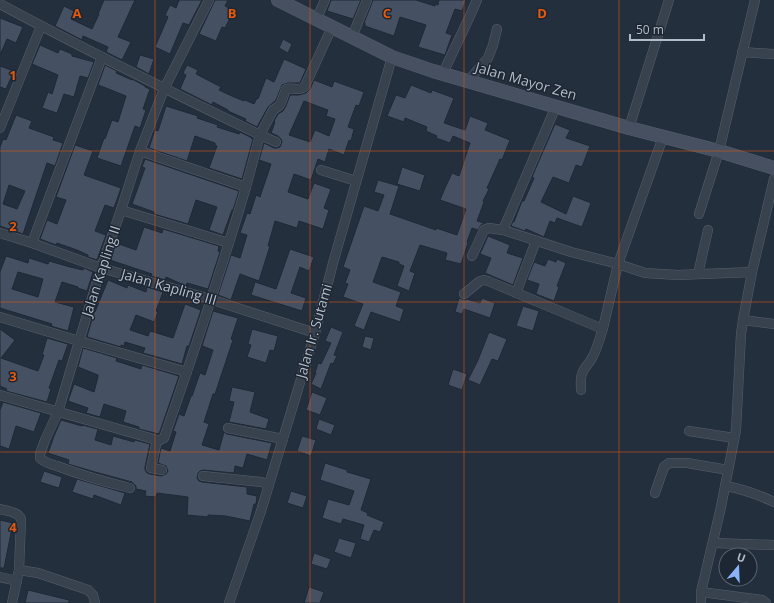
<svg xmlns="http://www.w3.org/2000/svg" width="774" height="603" font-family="'Open Sans',sans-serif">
  <rect width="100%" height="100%" fill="#242f3e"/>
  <g fill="#455162" stroke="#1f2835" fill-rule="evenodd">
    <polygon points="104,0 135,0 118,37 131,42 122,60 106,52 108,47 83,36 82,40 55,26 64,6 74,11 71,19 92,29 99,14 98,14"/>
    <polygon points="179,0 202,0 189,25 183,23 170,54 155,47 168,17 165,15 170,5 176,8"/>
    <polygon points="215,0 228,0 225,6 234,10 225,28 222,27 216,41 199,34"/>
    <polygon points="331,0 361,0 353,19 327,11"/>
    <polygon points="373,0 416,0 435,6 435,4 438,5 439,0 466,0 462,11 455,9 446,33 452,35 445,55 418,47 426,25 400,17 394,36 365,26 365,23 364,23"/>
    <polygon points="0,18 23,27 16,43 7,39 0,55"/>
    <polygon points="283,39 292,44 288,53 279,48"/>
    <polygon points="40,45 58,53 60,49 72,54 72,56 94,62 88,78 80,76 74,97 64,94 57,113 42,108 48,92 52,94 58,75 32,64"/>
    <polygon points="140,55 154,59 149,74 136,67"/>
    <polygon points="284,59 306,69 300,83 288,83 282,85 276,100 268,107 257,127 245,121 246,119 228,111 228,110 213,102 212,105 180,89 186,75 183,73 187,65 198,70 196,74 221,87 219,90 234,97 244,101 245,100 254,104 257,98 258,99 266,78 274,82"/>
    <polygon points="105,65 117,71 116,73 132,80 132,79 145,86 145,87 150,89 143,109 146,110 140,128 135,126 121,166 97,158 104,138 105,139 112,120 118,122 126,96 106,88 98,85"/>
    <polygon points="0,66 14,71 6,89 0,87"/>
    <path d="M314,80l18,7 2,-6 30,11 -5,14 -3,-1 -8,22 6,2 -3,12 -2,-1 -5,15 -15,-6 -4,13 -7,-3 -7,21 -17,-6 -6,18 20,7 6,-16 17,6 -7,19 5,2 -6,19 -24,-8 -2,7 -22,-7 -7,25h2l-11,35 -19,-7 -9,26 -13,-5 13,-40 9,3 7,-23 -7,-2 7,-20 3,1 6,-19 4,2 11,-33 -12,-4 5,-17 10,5h3l3,-1 2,-5 -1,-3 -3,-3 -7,-3 4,-11 -1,-1 4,-7 5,-3 3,-5 4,-11h9l7,-2 4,-4zM304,101l24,9 -2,6 9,3 -6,17 -14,-6 -5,12 -21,-7z"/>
    <polygon points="411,85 431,93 432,90 454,98 444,123 465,130 470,116 488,123 485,130 510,140 502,160 500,159 487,188 489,189 483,201 484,202 477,221 484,223 481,225 478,230 472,228 467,242 468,243 461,264 445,260 447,253 420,245 410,271 415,273 409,291 397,286 404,266 399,264 399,262 382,257 373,282 401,292 396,306 404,309 400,322 371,312 364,330 354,326 363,304 343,297 348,284 345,283 350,270 343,267 364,206 378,211 384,195 374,192 378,180 399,186 390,214 436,230 436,228 457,235 466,209 440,200 445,188 452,173 459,176 470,143 453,136 450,143 436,138 437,136 426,131 427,127 405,118 404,122 387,116 396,95 405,98"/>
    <polygon points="166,106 198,116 197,118 218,125 217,127 239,134 240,132 252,138 251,138 253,139 242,179 209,168 217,146 215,145 215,143 195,136 187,161 149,148 155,130 158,131"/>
    <path d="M16,115l16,6 -3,7 25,9 -1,3 10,3 -8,23 -8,-3 -24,71 -23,-8v-79l3,-8 3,1zM9,185l16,6 -8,18 -14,-5z"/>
    <polygon points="555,124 570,130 566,138 590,146 582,167 576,165 569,183 553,177 541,202 566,214 573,196 591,203 582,227 557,218 555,223 550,221 544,237 526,229 525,231 511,226 513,221 514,222 522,201 524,201 534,178 532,177"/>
    <polygon points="75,145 93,151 84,175 121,188 114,208 105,205 95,231 106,235 97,260 88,257 88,255 77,250 57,243 56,245 40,239 47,220 57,224 66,200 56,197"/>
    <polygon points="145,159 239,191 233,210 232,210 223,235 209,230 217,207 196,200 188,224 154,214 154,212 132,204 145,168 142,167"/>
    <polygon points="402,167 425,175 420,191 397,184"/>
    <polygon points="144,227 162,233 163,229 219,246 218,251 220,252 208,289 187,283 186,286 166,277 165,280 151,276 152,274 110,260 116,243 136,250"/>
    <polygon points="488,236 510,245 507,253 523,258 513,285 485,273 491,258 480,254"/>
    <polygon points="290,249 314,257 309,271 300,267 291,293 306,298 302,311 251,295 255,282 276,289"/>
    <path d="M6,256l22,7 1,-5 19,6 1,-3 21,6 13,3 1,-2 9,4 -6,19 -9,-3v-1l-16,-5 -7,20 19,5 -6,24 -17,-5 1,-2 -52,-16v-36zM18,272l25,7 -5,18 -26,-8z"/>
    <polygon points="548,259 556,262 557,259 566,263 557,286 559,287 554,301 536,294 539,284 527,280 534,262 545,266"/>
    <polygon points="108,280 127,288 128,285 146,292 147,287 163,292 156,311 158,312 154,322 136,315 130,330 148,336 150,331 173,338 185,304 201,310 189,346 187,346 182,364 143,353 145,348 125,342 124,346 121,345 121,347 87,337 94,312 95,312"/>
    <polygon points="459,298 465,300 467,299 480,303 482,298 495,303 490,318 464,309 462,314 455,312"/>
    <polygon points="523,306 539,311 533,331 516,326"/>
    <polygon points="213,311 238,318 231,339 233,340 215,394 213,394 204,422 209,424 202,445 219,450 224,432 227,434 272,443 267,460 247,454 243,468 235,466 234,473 203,470 200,471 198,473 197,478 199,481 202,482 247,487 247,494 257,496 256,504 254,504 250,521 226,516 208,515 208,517 187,515 188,497 157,493 156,497 145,496 146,491 136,489 136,486 132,482 95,472 68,464 69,460 48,453 54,436 61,420 82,426 82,425 98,429 95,440 111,445 113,436 134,442 135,440 150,444 145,467 145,470 147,473 150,474 161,476 166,474 168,471 166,466 158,463 161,448 170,451 176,432 173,431 179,414 184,416 191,396 192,396 200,373 205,375 213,350 202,346"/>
    <polygon points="331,327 343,332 334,355 337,356 333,364 331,363 321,389 311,384 316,373 315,373 318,363 321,364 331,343 325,341"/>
    <polygon points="0,329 15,340 1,358 38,371 44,355 42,355 47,338 68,344 62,361 59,360 49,388 51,389 47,402 6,391 7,389 0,386"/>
    <polygon points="252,329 278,336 274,351 270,350 266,363 247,357 251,345 248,344"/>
    <polygon points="489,332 507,339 498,361 492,359 480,385 468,380 478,360"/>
    <polygon points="365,336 374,338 371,350 362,347"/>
    <polygon points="83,348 117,358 116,361 141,369 142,365 179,376 159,434 139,429 139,427 123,422 126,411 104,404 100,417 86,413 88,408 68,401 74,384 94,392 98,377 98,375 78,367"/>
    <polygon points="453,369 467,374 462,390 448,385"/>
    <polygon points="232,387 255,392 250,412 269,419 266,429 229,422 234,402 229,401"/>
    <polygon points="312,392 327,398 320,415 306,410"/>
    <polygon points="3,402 41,413 34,432 16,426 9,449 0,446 0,410"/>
    <polygon points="319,419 335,425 331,435 316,429"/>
    <polygon points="302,436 316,440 311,456 297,451"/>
    <polygon points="325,463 347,470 347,472 371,479 361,510 368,513 367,515 384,522 380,532 374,530 369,542 360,539 364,525 343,519 341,524 322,518 328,499 349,505 354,491 320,480"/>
    <polygon points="44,471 62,477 59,488 40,482"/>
    <polygon points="77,479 125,493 121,505 94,495 93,499 72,492"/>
    <polygon points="291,491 307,496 303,508 287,503"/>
    <polygon points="0,520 13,523 4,568 0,568"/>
    <polygon points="339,538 356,543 351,558 334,552"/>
    <polygon points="314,553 331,559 327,569 311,564"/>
    <polygon points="309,587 324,592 320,603 304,603"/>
    <polygon points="28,590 69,600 69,603 25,603"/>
  </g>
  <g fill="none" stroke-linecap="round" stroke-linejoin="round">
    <defs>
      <g id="street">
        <path d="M0,4c86,46 173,89 260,131l16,7"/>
        <polyline points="316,20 325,0"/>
        <polyline points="352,37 367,0"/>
        <polyline points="742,52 772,54"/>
        <polyline points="443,73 469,18 477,0"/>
        <polyline points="468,81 488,58 493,45 497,29"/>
        <polyline points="0,128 41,26"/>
        <polyline points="629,128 669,0"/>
        <polyline points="321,170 356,181"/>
        <path d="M246,187l14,-52 13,-25 6,-4 2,-3 5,-14c7,-2 14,3 19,-3l27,-59"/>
        <polyline points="121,210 229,243"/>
        <polyline points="699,214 719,151 755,0"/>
        <polyline points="503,230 571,252 618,264 645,273 678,275 752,272"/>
        <polyline points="0,233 32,243 101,268 210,299 315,333"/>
        <polyline points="32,243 102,57"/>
        <polyline points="472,256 484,230 489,228 503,230 556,106"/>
        <polyline points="698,274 708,230"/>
        <polyline points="516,293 536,241"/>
        <polyline points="464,294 480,281 484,280 488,281 598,327 603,328 618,264 663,137"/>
        <polyline points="0,317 79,341 187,372"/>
        <polyline points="743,320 774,324"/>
        <path d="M581,390c0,-5 -1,-11 1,-16 2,-7 7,-10 10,-16 5,-9 8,-20 11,-30"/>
        <path d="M0,395l157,45h3l4,-2c29,-83 57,-167 82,-251l-106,-36"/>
        <polyline points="228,428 283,439"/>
        <polyline points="689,431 734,438"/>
        <polyline points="157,440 151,468 162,470"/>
        <polyline points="203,476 261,482 269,484"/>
        <path d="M725,486c19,3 32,8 49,16"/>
        <path d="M130,488c-25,-6 -49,-13 -73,-22 -6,-2 -12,-3 -17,-8v-4l5,-14 13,-28 43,-144 20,-58 19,-59 24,-62 45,-89"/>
        <polyline points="655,493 664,467 669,463 687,463 728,470"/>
        <path d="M0,509c7,2 19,3 21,10l-2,51 -7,33"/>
        <polyline points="713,543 774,545"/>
        <polyline points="19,570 38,573 88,590 93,595 95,603"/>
        <polyline points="0,577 17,581"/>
        <polyline points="701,592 762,600 766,603"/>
        <polyline points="229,603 261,511 315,333 333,263 392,57"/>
        <polyline points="701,603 701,592 721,507 736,430 741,334 743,320 752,272 774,179"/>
      </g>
      <polyline id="secondary" points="278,0 392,57 433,71 629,128 719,151 774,168"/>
    </defs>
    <use href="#street" stroke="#565f6c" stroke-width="10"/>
    <use href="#secondary" stroke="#565f6c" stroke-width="14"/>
    <use href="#street" stroke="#38414e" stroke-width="9"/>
    <use href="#secondary" stroke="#465061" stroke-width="13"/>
  </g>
  <path fill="none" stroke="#e8590c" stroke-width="1" stroke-opacity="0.55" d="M155,0v603M310,0v603M464,0v603M619,0v603M0,151h774M0,302h774M0,452h774"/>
  <g text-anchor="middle" stroke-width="3" stroke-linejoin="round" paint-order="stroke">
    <g font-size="14" fill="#b4bcc9" stroke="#1d2633">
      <text transform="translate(526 81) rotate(16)" y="5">Jalan Mayor Zen</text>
      <text transform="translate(101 271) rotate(-72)" y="5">Jalan Kapling II</text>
      <text transform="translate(169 287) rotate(16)" y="5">Jalan Kapling III</text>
      <text transform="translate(314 331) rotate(-74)" y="5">Jalan Ir. Sutami</text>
    </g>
  </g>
  <g font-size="13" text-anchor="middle" font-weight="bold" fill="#e8590c" stroke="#1d2633" stroke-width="3" stroke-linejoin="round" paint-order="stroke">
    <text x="77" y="18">A</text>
    <text x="232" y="18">B</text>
    <text x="387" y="18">C</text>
    <text x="542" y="18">D</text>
    <text x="13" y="80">1</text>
    <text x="13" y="231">2</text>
    <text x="13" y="381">3</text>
    <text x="13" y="532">4</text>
  </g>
  <g transform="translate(738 567) rotate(19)"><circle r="19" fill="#1d2633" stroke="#59626f"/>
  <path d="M0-3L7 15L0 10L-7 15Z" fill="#8ab4f8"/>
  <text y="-6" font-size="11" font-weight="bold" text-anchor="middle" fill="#b4bcc9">U</text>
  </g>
  <path d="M630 34v6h74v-6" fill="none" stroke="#b4bcc9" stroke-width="2"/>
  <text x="636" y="34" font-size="12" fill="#b4bcc9" stroke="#1d2633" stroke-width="3" paint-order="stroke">50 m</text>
</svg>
